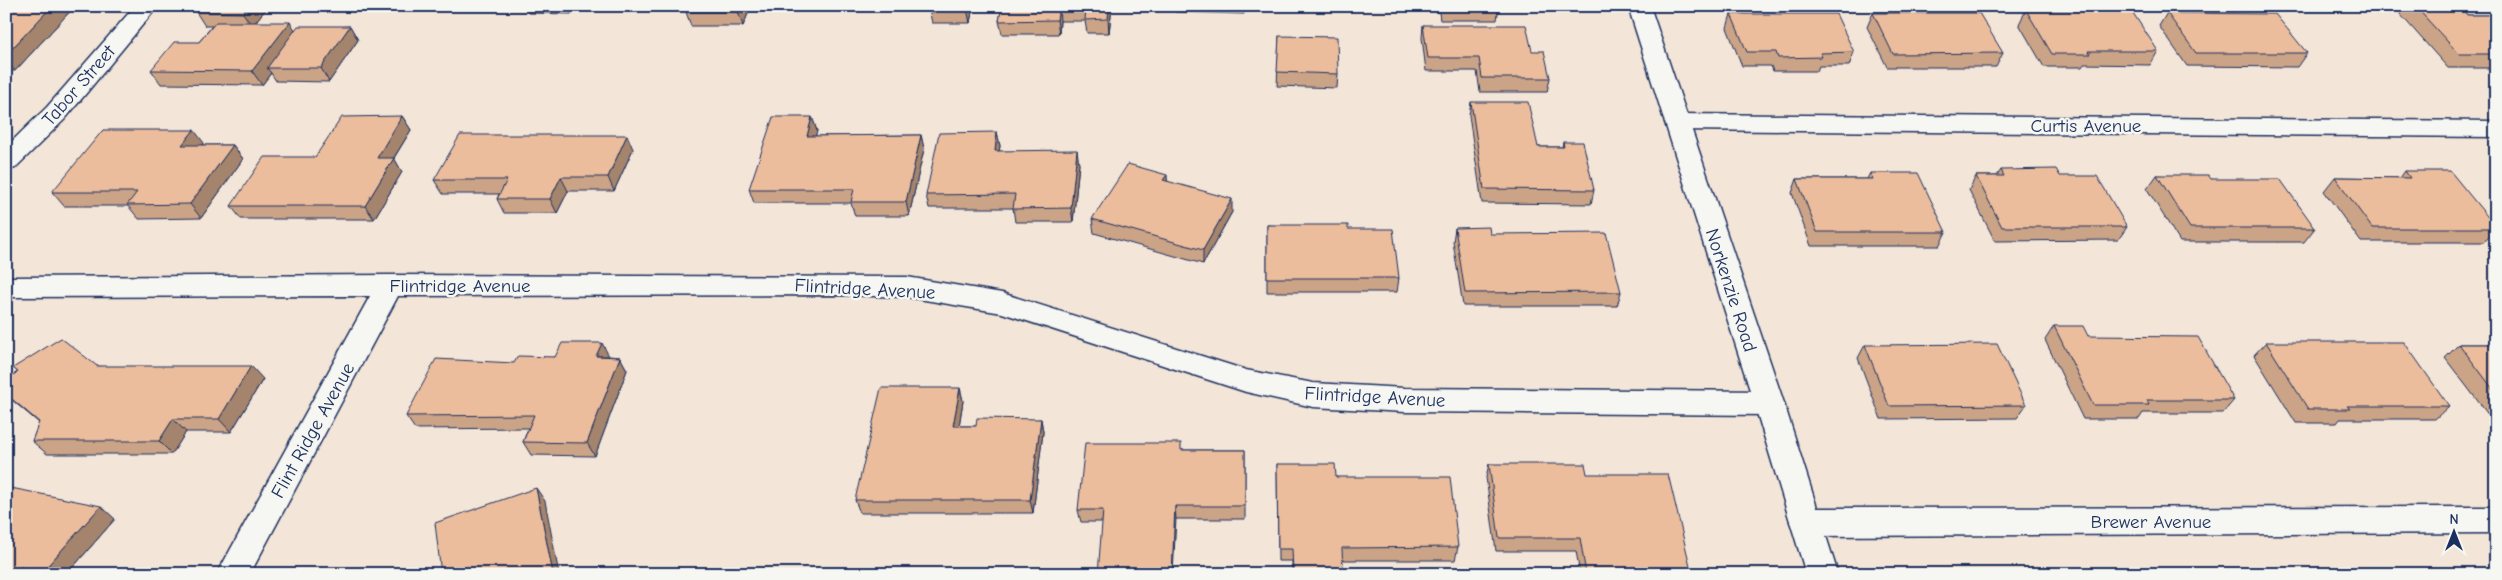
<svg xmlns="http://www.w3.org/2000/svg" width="2502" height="580" font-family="'Comic Neue',sans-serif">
  <rect width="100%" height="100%" fill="#f3e5d8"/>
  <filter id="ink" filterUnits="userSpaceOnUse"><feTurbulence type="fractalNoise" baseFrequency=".02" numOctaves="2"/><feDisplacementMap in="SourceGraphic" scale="10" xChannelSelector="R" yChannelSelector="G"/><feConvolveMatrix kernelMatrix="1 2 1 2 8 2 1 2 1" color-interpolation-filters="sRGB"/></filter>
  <g filter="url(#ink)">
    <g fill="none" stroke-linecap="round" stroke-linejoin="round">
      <defs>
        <g id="street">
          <polygon points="135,6 158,6 65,119 15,168 6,171 6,147 47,107"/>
          <polygon points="1677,114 2496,121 2496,137 1677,130 1668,128 1665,122 1668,116"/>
          <polygon points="390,275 907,277 1002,293 1246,370 1313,383 1405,388 1769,391 1779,395 1784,403 1779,411 1769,415 1405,412 1313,407 1246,392 1002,313 907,297 841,295 398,296 250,574 217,574 370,296 6,297 6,277"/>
          <polygon points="2496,507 2496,533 1806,536 1795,532 1790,522 1795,512 1806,508"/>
        </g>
        <polygon id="secondary" points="1628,6 1650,6 1784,403 1838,574 1806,574 1754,403"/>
      </defs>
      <use href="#street" stroke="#1b2f5e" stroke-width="3"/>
      <use href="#secondary" stroke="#1b2f5e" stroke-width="3"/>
      <use href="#street" fill="#f6f6f2" fill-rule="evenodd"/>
      <use href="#secondary" fill="#f6f6f2" fill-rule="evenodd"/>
    </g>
    <g fill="#cba386" stroke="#1b2f5e">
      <polygon points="6,6 75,6 15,71 6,71"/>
      <polygon points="201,6 315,6 313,9 266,9 255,22 295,30 350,26 358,40 329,82 276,81 271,73 262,85 161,84 151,70 199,42 212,26 205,26 196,12"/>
      <polygon points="346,6 436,6 435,8 346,7"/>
      <polygon points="526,6 575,6 571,14 529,13"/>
      <polygon points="751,6 743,26 691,26 686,12"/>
      <polygon points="868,6 973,6 970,23 932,23 929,9 868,9"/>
      <polygon points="1002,6 1112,6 1109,33 1087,33 1085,21 1060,21 1059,34 1002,34 999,21"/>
      <polygon points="1175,6 1244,6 1244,14 1175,12"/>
      <polygon points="1438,6 1499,6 1497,20 1440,20"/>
      <polygon points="2405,6 2459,6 2467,15 2496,15 2496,68 2448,68 2400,14"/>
      <polygon points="2026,10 2158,51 2150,65 2084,64 2082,67 2044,67 2019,24"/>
      <polygon points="1873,13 2003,53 1996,67 1887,67 1867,27"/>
      <polygon points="2167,13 2307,53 2297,67 2187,66 2159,26"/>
      <polygon points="1731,14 1854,52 1849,66 1819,66 1817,71 1773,71 1771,66 1742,66 1727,28"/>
      <polygon points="1423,25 1532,51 1550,78 1547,92 1480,92 1477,71 1426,71 1422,38"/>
      <polygon points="1279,36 1338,74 1337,88 1277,86"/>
      <polygon points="1471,102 1538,147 1562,147 1563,142 1594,190 1591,204 1482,203 1469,116"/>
      <polygon points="402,116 411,130 394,158 402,172 374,219 241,219 231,206 315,157"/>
      <polygon points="812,117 817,131 815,136 921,135 924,149 909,216 855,216 851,203 754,203 749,189"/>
      <polygon points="997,132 1000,146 999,151 1079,164 1073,222 1015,222 1013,208 929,208 926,195"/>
      <polygon points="204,143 203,145 233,145 243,159 201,218 139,219 128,206 64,206 52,192"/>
      <polygon points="633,149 614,191 568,191 557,213 504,213 497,199 499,194 443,194 434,180"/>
      <polygon points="2001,170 2127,227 2118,240 1995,241 1969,190 1976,176 1997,176"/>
      <polygon points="2405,171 2496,227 2496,230 2484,242 2361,242 2324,191 2335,177 2400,178"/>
      <polygon points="1870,173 1946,232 1939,246 1811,246 1792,193 1797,179 1867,179"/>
      <polygon points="2157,175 2211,179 2315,228 2304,242 2180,242 2147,189"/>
      <polygon points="1167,181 1232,212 1203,264 1094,233 1092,219"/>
      <polygon points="1267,225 1348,229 1399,278 1397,292 1267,292"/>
      <polygon points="1455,228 1490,234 1621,292 1617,306 1463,306 1453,242"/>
      <polygon points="2054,326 2088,336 2234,400 2223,413 2143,413 2139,419 2083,419 2045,340"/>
      <polygon points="2266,342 2449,406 2435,419 2340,419 2337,423 2296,423 2254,355"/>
      <polygon points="2459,344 2496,344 2496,421 2493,421 2445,358"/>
      <polygon points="1865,345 2026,405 2017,418 1881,419 1858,358"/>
      <polygon points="609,356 620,357 627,370 595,456 531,455 523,442 528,428 415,429 406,416 514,363 555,357"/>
      <polygon points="97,366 263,379 231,432 186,432 172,454 47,454 32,441 39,423 6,395 6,379 18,372 13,368"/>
      <polygon points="960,388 963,401 959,426 976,426 1041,419 1043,432 1033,513 860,513 855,500"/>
      <polygon points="1182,450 1245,450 1245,519 1176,519 1102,522 1081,522 1078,510"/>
      <polygon points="1277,464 1336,477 1458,547 1455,560 1342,560 1343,574 1292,574 1292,561 1278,561"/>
      <polygon points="1489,464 1587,474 1692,574 1580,574 1576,551 1496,551 1486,477"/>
      <polygon points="115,519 67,574 6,574"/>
    </g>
    <g fill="#a5846d" stroke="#1b2f5e">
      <polygon points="52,6 75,6 15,71 6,60 6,55"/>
      <polygon points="248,6 264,6 266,9 252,26 243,13"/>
      <polygon points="568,6 575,6 571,14"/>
      <polygon points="741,6 751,6 743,26 738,12"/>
      <polygon points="968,6 973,6 970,23 967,9"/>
      <polygon points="1109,6 1112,6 1109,33 1108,19"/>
      <polygon points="1059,7 1060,21 1059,34 1057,20"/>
      <polygon points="290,22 299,36 267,68 271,73 262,85 252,71"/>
      <polygon points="350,26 358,40 329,82 321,68"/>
      <polygon points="402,116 411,130 385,172 377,158"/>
      <polygon points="812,117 817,131 811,150 807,136"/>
      <polygon points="194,130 204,143 193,159 182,145"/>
      <polygon points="997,132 1000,146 997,164 995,151"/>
      <polygon points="627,135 633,149 614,191 608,177"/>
      <polygon points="921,135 924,149 909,216 906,202"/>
      <polygon points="233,145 243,159 201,218 190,204"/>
      <polygon points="1077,150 1079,164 1073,222 1071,208"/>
      <polygon points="394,158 402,172 374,219 365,206"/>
      <polygon points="1167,175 1168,189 1163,180"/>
      <polygon points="561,177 568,191 557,213 550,199"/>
      <polygon points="1232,199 1232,212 1203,264 1203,250"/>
      <polygon points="602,343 609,356 596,356"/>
      <polygon points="620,357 627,370 595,456 587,443"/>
      <polygon points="251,366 263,379 231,432 219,419"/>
      <polygon points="960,388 963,401 957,439 953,426"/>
      <polygon points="173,419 186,432 172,454 159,441"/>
      <polygon points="1041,419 1043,432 1033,513 1030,500"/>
      <polygon points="536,488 545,501 559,574 553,574"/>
      <polygon points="101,506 115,519 67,574 46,574 43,571"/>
      <polygon points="1175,506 1176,519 1173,574 1172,574"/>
      <polygon points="20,567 28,574 14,574"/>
    </g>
    <g fill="#ecbd9c" stroke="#1b2f5e">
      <polygon points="6,6 52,6 6,55"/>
      <polygon points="201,6 248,6 243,13 196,12"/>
      <polygon points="688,6 741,6 738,12 686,12"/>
      <polygon points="929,6 968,6 967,9 929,9"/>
      <polygon points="1002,6 1109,6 1108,19 1085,20 1086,7 1059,7 1057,20 999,21"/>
      <polygon points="2415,6 2459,6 2467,15 2496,15 2496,54 2459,54"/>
      <polygon points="2026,10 2131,10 2158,51 2088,51 2090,54 2052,54"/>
      <polygon points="1873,13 1979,13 2003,53 1893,54"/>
      <polygon points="2167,13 2275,14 2307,53 2196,53"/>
      <polygon points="1731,14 1836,14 1854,52 1820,53 1822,57 1778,58 1776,52 1747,52"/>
      <polygon points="216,22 290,22 252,71 151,70 174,42 199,42"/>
      <polygon points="1423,25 1526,25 1532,51 1544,51 1550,78 1482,78 1479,58 1428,58"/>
      <polygon points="298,26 350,26 321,68 267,68"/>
      <polygon points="1279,36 1337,37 1338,74 1277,72"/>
      <polygon points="1471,102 1528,102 1538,147 1564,147 1563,142 1583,142 1594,190 1484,189"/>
      <polygon points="402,116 377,158 394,158 365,206 231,206 264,157 315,157 342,117"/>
      <polygon points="773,117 812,117 807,136 921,135 906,202 851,202 854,189 749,189"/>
      <polygon points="103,130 194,130 182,145 233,145 190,204 127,205 137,192 52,192"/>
      <polygon points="997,132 995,151 1077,150 1071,208 1013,209 1015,194 926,195 939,133"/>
      <polygon points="460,135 627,135 608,177 561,177 550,199 497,199 507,180 434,180"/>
      <polygon points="1128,164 1167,175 1163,180 1232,199 1203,250 1092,219"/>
      <polygon points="2056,169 2060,176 2097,176 2127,227 2002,227 1976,176 2004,176 2001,170"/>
      <polygon points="2405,171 2450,171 2496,227 2496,228 2372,228 2335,177 2410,178"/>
      <polygon points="1870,173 1918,173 1946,232 1817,232 1797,179 1873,179"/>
      <polygon points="2157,175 2208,175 2211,179 2280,179 2315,228 2190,228"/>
      <polygon points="1267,225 1348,225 1348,229 1393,229 1399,278 1267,278"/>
      <polygon points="1489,227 1490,234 1606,233 1621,292 1465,293 1455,228"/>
      <polygon points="2054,326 2083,326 2088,336 2198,337 2234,400 2147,400 2149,405 2093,405"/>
      <polygon points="61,338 97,366 251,366 219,419 173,419 159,441 32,441 39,422 6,394 6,379 18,372 13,368"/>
      <polygon points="2266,342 2404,342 2449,406 2347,406 2350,409 2308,409"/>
      <polygon points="562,343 602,343 596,356 620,357 587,443 523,442 534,415 406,416 436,359 514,363 518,356 555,357"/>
      <polygon points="1997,344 2026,405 1889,406 1865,345"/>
      <polygon points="2459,344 2496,344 2496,393"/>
      <polygon points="881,388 960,388 953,426 976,426 977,418 1041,419 1030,500 855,500"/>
      <polygon points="1085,443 1181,443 1181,450 1245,450 1245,506 1175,506 1172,574 1098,574 1103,510 1078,510"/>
      <polygon points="1277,464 1335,464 1336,477 1450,477 1458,547 1342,548 1343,572 1293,572 1292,549 1278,549"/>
      <polygon points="1489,464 1585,464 1587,474 1668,474 1692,574 1586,574 1580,538 1499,538"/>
      <polygon points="6,487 101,506 43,571 20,567 14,574 6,574"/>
      <polygon points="536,488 553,574 441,574 435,523"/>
    </g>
  </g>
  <g text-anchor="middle" stroke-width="5" stroke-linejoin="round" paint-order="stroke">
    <g font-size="19" fill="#1b2f5e" stroke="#f6f6f2">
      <text transform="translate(78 85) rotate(-49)" y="7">Tabor Street</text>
      <text x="2086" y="132">Curtis Avenue</text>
      <text x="460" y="292">Flintridge Avenue</text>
      <text transform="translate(865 288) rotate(3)" y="7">Flintridge Avenue</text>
      <text transform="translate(1732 290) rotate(72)" y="7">Norkenzie Road</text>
      <text transform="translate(1375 396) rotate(3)" y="7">Flintridge Avenue</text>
      <text transform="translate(312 430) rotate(-61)" y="7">Flint Ridge Avenue</text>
      <text x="2151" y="528">Brewer Avenue</text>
    </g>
  </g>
  <rect width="2502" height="580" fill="none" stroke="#f6f6f2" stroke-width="25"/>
  <rect x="12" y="12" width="2477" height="555" fill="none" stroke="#1b2f5e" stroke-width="2" filter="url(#ink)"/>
  <g transform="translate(2454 532)" stroke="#f6f6f2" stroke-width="4" paint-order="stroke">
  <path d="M0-4L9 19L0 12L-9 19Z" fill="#1b2f5e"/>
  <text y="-8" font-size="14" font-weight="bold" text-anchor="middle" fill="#1b2f5e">N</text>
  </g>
</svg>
